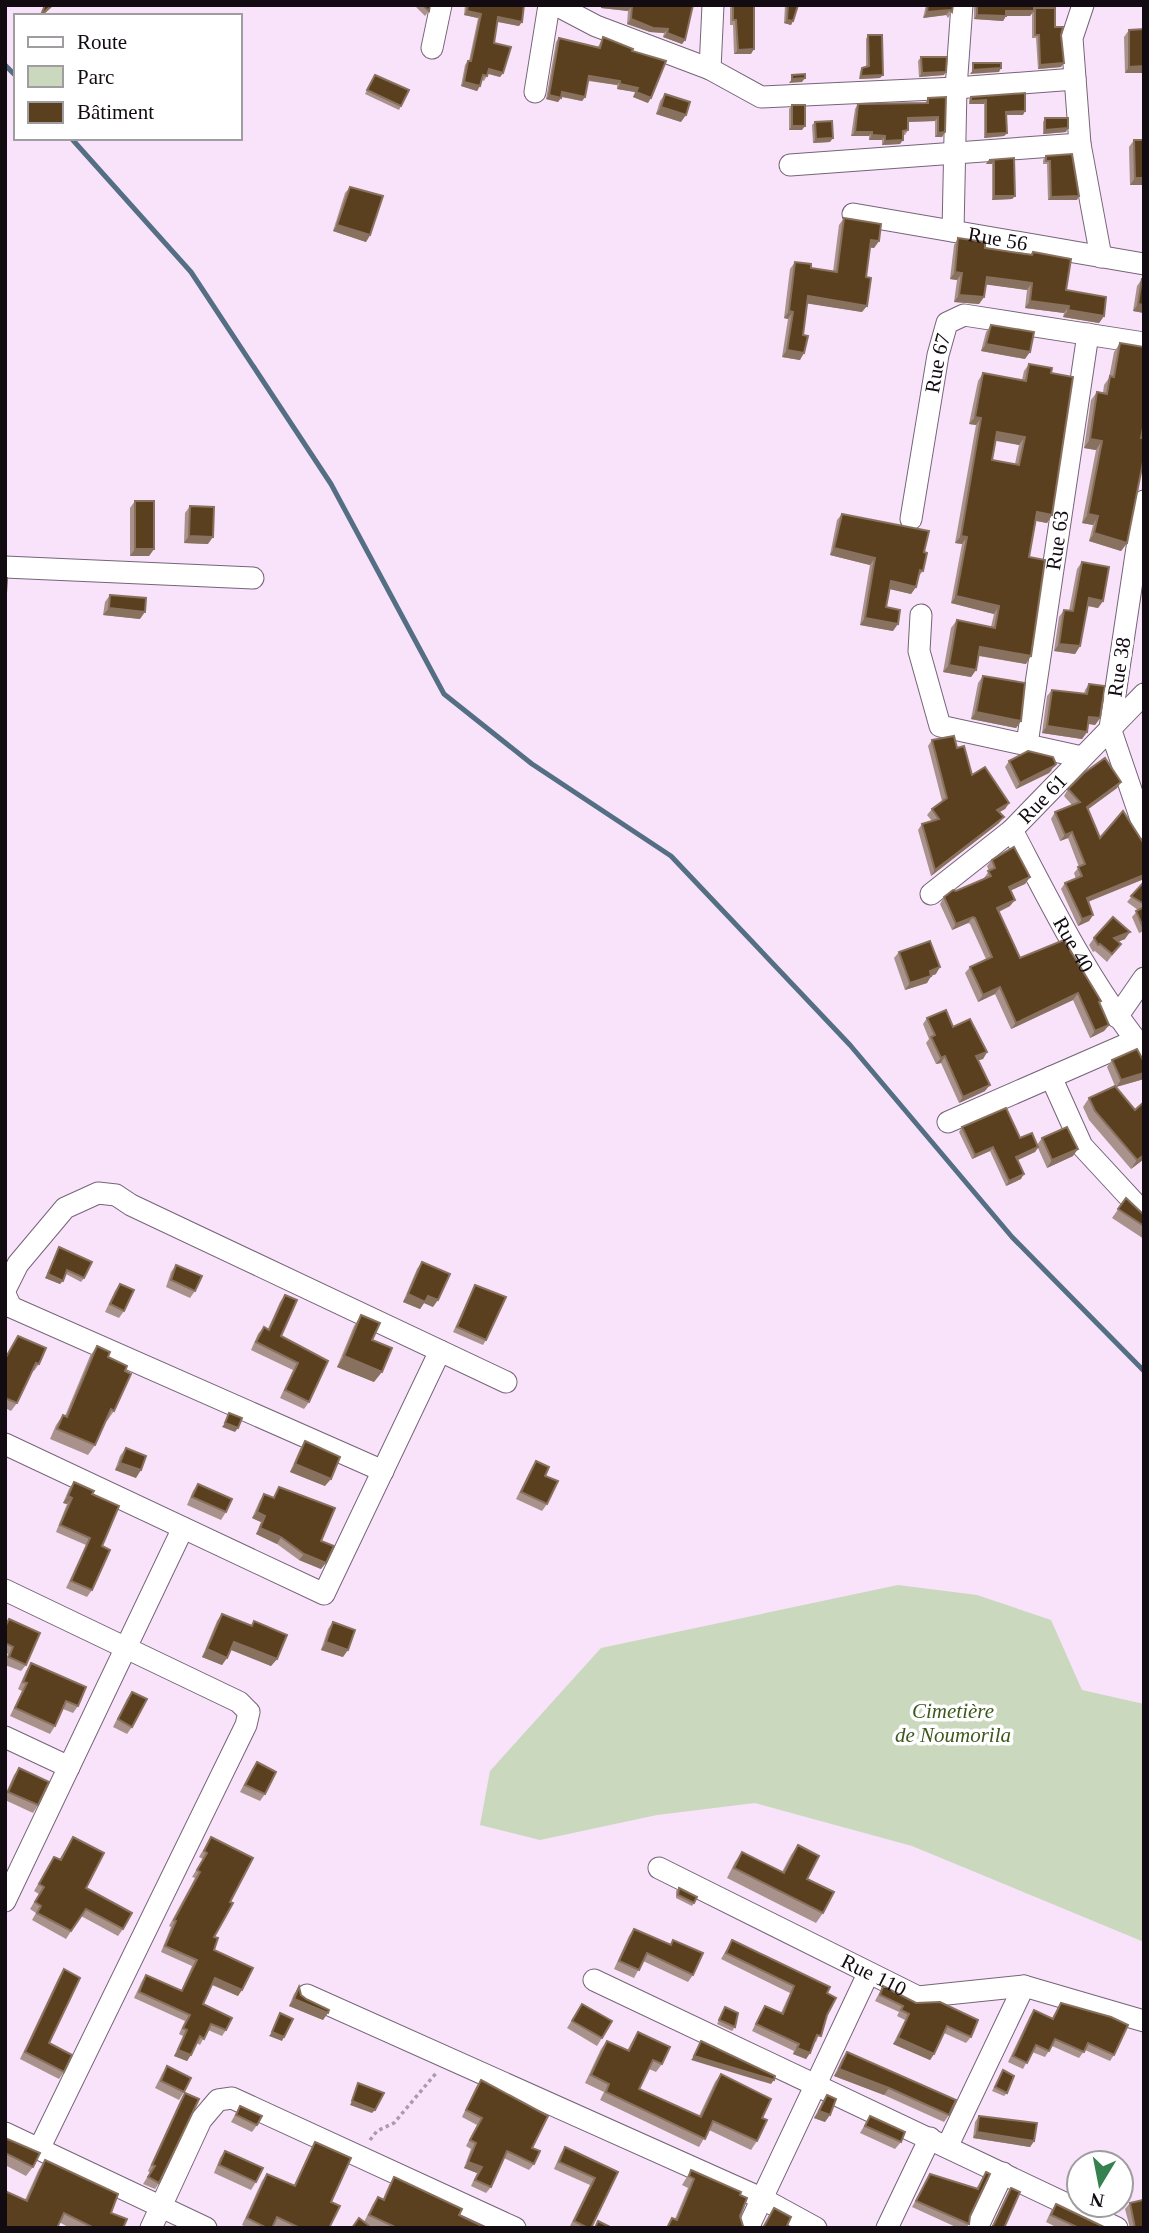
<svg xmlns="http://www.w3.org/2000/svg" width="1149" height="2233" font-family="Georgia,serif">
  <rect width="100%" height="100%" fill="#f8e3fa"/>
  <polygon fill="#cad8bd" points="898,1585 977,1595 1051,1620 1082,1690 1144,1704 1144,1942 912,1846 755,1803 657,1815 540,1840 480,1825 490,1771 601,1648"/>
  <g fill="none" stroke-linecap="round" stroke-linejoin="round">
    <g stroke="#546e84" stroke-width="5">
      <polyline points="5,65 16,76"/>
      <polyline points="71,138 191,272 331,484 444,694 532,764 671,856 850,1045 1012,1237 1144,1371"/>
    </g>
    <defs>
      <g id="minor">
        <polyline points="556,5 596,26 710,69 761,97 956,88 1075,79"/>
        <polyline points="1083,5 1072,38 1080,144 1101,257"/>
        <polyline points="432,48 441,5"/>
        <polyline points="710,69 713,5"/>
        <polyline points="535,92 549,5"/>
        <polyline points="790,165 1080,144"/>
        <path id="s1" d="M853,214l291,50"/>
        <polyline points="953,231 956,88 962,5"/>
        <polyline points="1144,501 1110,728 1144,828"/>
        <path id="s2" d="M911,519l27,-164 9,-32 17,-8 180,28"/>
        <polyline points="5,567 253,578"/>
        <polyline points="921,615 919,651 940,726 1082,757"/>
        <path id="s3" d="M1027,744l61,-410"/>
        <path id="s4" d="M1012,830c40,76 78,154 132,220"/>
        <path id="s5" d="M931,894l81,-64 132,-136"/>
        <polyline points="1117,1017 1144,978"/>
        <polyline points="1051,1077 1082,1146 1144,1213"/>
        <polyline points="948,1122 1136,1040"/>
        <polyline points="5,1290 18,1264 65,1208 98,1193 116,1195 131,1205 506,1382"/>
        <polyline points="5,1294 11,1307 383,1471"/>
        <polyline points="5,1444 324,1594 440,1351"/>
        <polyline points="5,1590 239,1702 249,1712 246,1725 39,2149"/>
        <polyline points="5,1737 69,1767"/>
        <path id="s6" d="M659,1868l259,129 106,-11 120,35"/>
        <polyline points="5,1901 183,1528"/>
        <polyline points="594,1980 1117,2228"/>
        <polyline points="307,1995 763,2199 816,2228"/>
        <polyline points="5,2133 206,2228"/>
        <polyline points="947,2147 1024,1986"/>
        <polyline points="151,2228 201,2120 218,2100 232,2098 515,2228"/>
        <polyline points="748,2228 868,1974"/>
        <polyline points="887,2228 930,2138"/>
        <polyline points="977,2228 1003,2173"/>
      </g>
    </defs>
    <use href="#minor" stroke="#766478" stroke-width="23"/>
    <polyline stroke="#aa9aab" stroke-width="3.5" stroke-dasharray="3.5 3.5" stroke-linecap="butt" points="370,2140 377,2131 394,2123 437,2072"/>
    <use href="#minor" stroke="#fff" stroke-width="21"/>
  </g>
  <g fill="#a9928c" fill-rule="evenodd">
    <polygon points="414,5 430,5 429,11 425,16"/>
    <polygon points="465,5 524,5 519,26 497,22 494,43 503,73 500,77 488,74 484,81 482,80 477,91 461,86 465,65 468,61 469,61 478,18 464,15"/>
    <polygon points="601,5 693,5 685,40 682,44 663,37 664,33 650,32 627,24 628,11 601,8"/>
    <polygon points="732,5 754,5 751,54 734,54 733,25 730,25 730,8"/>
    <polygon points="785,5 798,5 791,25 784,23"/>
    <polygon points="926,5 953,5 952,12 948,18 946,15 923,18"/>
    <polygon points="974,5 1034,5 1034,10 1055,27 1061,35 1061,67 1038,69 1036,38 1032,38 1032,13 1030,16 1006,16 1003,21 974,19"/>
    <polygon points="1129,30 1144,73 1125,73 1124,37"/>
    <polygon points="868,35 880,78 859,79 860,72 862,68 866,67 866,39"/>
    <polygon points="603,37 632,51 648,103 633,97 635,92 617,89 617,85 588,81 585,97 582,101 561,97 558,102 546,99 556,42 559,38 598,47"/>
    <polygon points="921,57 944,75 919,77 918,61"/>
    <polygon points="375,75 401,106 399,110 365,94"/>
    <polygon points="1025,93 1023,115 1006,115 1007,133 1004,136 984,138 984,104 969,104 969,100 971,97"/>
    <polygon points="665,94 681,122 656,114 660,101"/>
    <polygon points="928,98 945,132 942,137 935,137 935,121 908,122 908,130 905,135 903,135 900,144 882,145 882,140 869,140 869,136 851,136 855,109 858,104 925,103"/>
    <polygon points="792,105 802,130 789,130 789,109"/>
    <polygon points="1045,118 1066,132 1043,134 1043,122"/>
    <polygon points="815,122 830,142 813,143 812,125"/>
    <polygon points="1134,140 1144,185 1130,185 1129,147"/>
    <polygon points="1072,154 1077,200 1048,200 1047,164 1043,164 1043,160 1046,156"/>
    <polygon points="1014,158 1015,196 1012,199 992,200 992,164 986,164 989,160"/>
    <polygon points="350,187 370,235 366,242 333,231 345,193"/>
    <polygon points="844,218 879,241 874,248 870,247 862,312 807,303 800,360 782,357 788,319 784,318 790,269 795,262 811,268 833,272 839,225"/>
    <polygon points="958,238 985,248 1031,254 1033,252 1066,290 1104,316 1099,323 1063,317 1064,313 1025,308 1027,290 986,284 984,297 979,304 954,302 957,280 950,279 954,245"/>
    <polygon points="1142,279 1144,313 1133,311 1137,286"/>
    <polygon points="991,325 1025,359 981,351 986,332"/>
    <polygon points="1120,343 1141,438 1127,543 1121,551 1089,541 1093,525 1082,523 1096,450 1084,448 1091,400 1097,392 1103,393 1104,385 1109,378 1114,352"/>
    <path d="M1029,364l22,9 1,142 -5,8 -11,-2 -7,36 -3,107 -47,-8 -3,14 -5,7 -28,-5 8,-44 6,-8 34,7 3,-13 -43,-11 11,-59 -7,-1 21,-118 -7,-1 9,-43 5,-8 39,7 2,-9zM995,440l24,5 -4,19 -23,-4z"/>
    <polygon points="135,501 154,549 149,556 130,556 130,508"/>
    <polygon points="190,506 208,544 184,543 185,513"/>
    <polygon points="842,514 924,552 923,571 918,577 916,587 911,594 889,589 886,607 893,631 860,625 870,565 830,555 837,520"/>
    <polygon points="1082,562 1103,601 1098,608 1087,606 1080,646 1075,654 1054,651 1059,617 1064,610 1069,611 1077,569"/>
    <polygon points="110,595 140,619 103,615 105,602"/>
    <polygon points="983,676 1021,721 1016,728 971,719 978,683"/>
    <polygon points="1089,684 1100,718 1095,725 1088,724 1087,732 1082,739 1042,733 1047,696 1052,690 1084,694 1085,690"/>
    <polygon points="932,740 957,748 972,775 1009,803 1005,809 999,812 999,823 931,876 918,830 922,824 932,821 927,815 932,809 942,801 928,746"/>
    <polygon points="1009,761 1052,770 1049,773 1016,789 1005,767"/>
    <polygon points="1117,788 1088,809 1100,838 1144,879 1088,902 1093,915 1089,921 1078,926 1061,889 1065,883 1076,879 1074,873 1079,867 1068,838 1060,841 1051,819 1055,812 1072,805 1064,796 1068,789"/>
    <polygon points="992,860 1030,877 1025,884 1011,890 1010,906 999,912 1020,958 1099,1003 1109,1025 1104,1031 1090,1038 1073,1000 1011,1029 995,994 978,1002 965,973 970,967 986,959 970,924 968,923 952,930 940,904 944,897 984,879 984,878 989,871 987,866"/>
    <polygon points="1144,882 1144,931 1139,933 1132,917 1138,910 1127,902"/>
    <polygon points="1094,938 1125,939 1118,942 1121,944 1107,962 1095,951 1093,952 1089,945"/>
    <polygon points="899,952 936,974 931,976 927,983 905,990 894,958"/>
    <polygon points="927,1018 953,1027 987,1052 983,1059 978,1060 985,1091 959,1103 941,1063 936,1064 926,1043 929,1039 923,1024"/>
    <polygon points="1112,1060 1144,1062 1144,1079 1116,1087 1144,1159 1131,1169 1089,1120 1083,1107 1089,1098 1115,1086 1107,1067"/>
    <polygon points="962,1127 1020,1138 1037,1145 1042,1138 1073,1156 1047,1168 1038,1148 1035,1152 1018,1160 1021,1179 1006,1186 990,1151 972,1159 959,1132"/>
    <polygon points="1126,1198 1144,1215 1144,1239 1112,1218"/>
    <polygon points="59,1247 84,1278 81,1282 66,1274 60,1284 45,1278"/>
    <polygon points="422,1262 433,1307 424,1303 420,1309 403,1302 417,1269"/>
    <polygon points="176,1265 195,1291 190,1298 166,1287 171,1272"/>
    <polygon points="120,1284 124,1311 119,1318 105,1312 115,1291"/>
    <polygon points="475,1285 486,1340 483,1345 453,1332 472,1291"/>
    <polygon points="285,1295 281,1336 328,1361 309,1402 304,1409 280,1398 293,1370 251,1350 258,1334 264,1327 268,1329 280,1302"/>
    <polygon points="361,1315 372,1340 374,1382 337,1367 354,1326"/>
    <polygon points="18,1336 39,1364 34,1371 32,1370 17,1403 11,1411 5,1408 5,1357"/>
    <polygon points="97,1346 108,1357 125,1371 114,1411 107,1421 106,1421 95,1445 88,1455 50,1439 56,1425 63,1415 65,1416 90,1356"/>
    <polygon points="305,1441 325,1486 290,1472 300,1449"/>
    <polygon points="126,1448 136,1478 115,1470 120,1456"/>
    <polygon points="536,1461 545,1476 547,1504 542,1511 516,1499 531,1469"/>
    <polygon points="74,1482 92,1494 102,1546 92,1590 87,1597 66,1588 86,1545 56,1532 67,1504 63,1503 69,1489"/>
    <polygon points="198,1484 226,1512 221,1520 187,1505 193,1491"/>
    <polygon points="279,1487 321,1541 321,1569 299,1560 277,1544 256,1534 261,1522 252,1518 260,1500 264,1494 273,1498"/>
    <polygon points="222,1614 251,1626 254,1621 277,1659 271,1666 231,1650 222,1665 202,1657 217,1621"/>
    <polygon points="9,1619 26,1665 21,1671 5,1665 5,1661 8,1654 5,1652 5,1624"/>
    <polygon points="333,1622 343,1657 321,1650 328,1629"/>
    <polygon points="31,1663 78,1706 73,1713 63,1709 55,1726 50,1734 10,1716 22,1691 18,1689 26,1671"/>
    <polygon points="132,1692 132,1727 127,1734 113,1727 127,1699"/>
    <polygon points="257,1762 265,1794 260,1801 240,1792 252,1769"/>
    <polygon points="19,1768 38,1805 33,1813 5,1800 5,1795 14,1775"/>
    <polygon points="73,1837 86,1888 123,1929 118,1936 81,1916 66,1939 32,1920 36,1913 30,1909 39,1894 34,1891 54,1857 59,1860"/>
    <polygon points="211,1837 230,1902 214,1937 214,1950 238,1996 212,1985 203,2004 226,2030 222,2036 208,2030 200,2045 197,2043 187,2061 174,2056 183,2036 179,2034 185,2021 134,1998 142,1981 146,1975 181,1991 192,1966 161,1952 171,1927 169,1926 195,1878 192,1877 203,1859 199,1857"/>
    <polygon points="798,1845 807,1879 823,1913 816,1923 727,1878 735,1862 742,1852 782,1872 791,1855"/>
    <polygon points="679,1888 694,1903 692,1906 676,1898 676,1891"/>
    <polygon points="634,1929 669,1945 673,1940 693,1975 688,1982 643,1961 634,1978 614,1969 629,1936"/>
    <polygon points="732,1940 827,1993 827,2015 816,2042 815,2042 810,2053 806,2059 793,2054 794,2051 752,2031 761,2012 765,2006 781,2013 790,1993 721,1959"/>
    <polygon points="64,1969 49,2043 64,2072 59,2079 20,2059 59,1977"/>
    <polygon points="883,1986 971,2037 966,2043 944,2033 934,2054 930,2060 893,2044 905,2020 897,2016 899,2012 875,2001"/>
    <polygon points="299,1987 301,1995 323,2020 289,2006 294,1994"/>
    <polygon points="1061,2003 1114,2055 1110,2061 1085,2050 1079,2058 1052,2046 1045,2057 1032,2052 1023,2069 1008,2062 1030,2016 1034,2010 1052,2018"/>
    <polygon points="582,2004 602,2038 597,2046 567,2028"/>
    <polygon points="725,2007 735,2027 732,2031 717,2024"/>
    <polygon points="638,2032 662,2064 656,2072 649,2069 639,2089 699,2116 715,2082 721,2074 762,2118 757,2141 751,2150 709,2130 699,2147 600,2100 604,2092 585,2083 601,2049 607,2041 627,2051 633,2040"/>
    <polygon points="847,2052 949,2115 944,2122 884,2095 834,2076 842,2059"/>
    <polygon points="167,2066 184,2092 179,2100 155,2088 162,2074"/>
    <polygon points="1003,2070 1007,2093 1004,2096 992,2091"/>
    <polygon points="481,2080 532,2148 534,2164 529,2170 504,2158 491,2187 486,2193 471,2186 477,2173 464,2168 471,2149 466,2146 477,2125 462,2117 476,2087"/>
    <polygon points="185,2093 159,2183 155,2189 143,2184 150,2173 148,2171 181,2099"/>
    <polygon points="827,2095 825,2122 814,2118 822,2103"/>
    <polygon points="240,2106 257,2125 252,2132 231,2122"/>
    <polygon points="870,2116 901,2142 895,2149 860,2133"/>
    <polygon points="979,2116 1034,2141 1030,2147 973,2138 975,2122"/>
    <polygon points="5,2138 33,2167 26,2176 5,2165"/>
    <polygon points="315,2142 331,2202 329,2228 280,2228 273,2225 272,2228 248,2228 242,2225 262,2181 267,2174 294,2185 311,2149"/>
    <polygon points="565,2147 618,2172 591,2228 569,2228 590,2185 554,2169 560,2155"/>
    <polygon points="225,2151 256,2182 251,2190 214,2173 220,2158"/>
    <polygon points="45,2160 111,2213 123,2228 70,2228 59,2222 25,2200 39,2169"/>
    <polygon points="691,2170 740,2195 740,2216 743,2226 745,2228 666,2228 672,2218 675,2219 688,2188 682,2185"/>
    <polygon points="986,2172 970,2216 969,2224 966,2228 958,2228 912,2207 930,2174 976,2189"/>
    <polygon points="394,2177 459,2215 486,2228 376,2228 365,2223 364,2222 373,2204 378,2197 383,2199 389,2185"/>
    <polygon points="1130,2203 1144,2228 1130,2228 1125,2209"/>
    <polygon points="1056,2204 1106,2228 1058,2228 1046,2222 1051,2211"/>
  </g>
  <g fill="#897160">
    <polygon points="52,5 54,5 42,16 40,16"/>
    <polygon points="602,5 623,5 632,6 628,11 601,8"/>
    <polygon points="950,10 946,15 923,18 927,12"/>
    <polygon points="467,11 481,14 478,18 464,15"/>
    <polygon points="1006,11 1034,11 1030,16 1003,16"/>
    <polygon points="977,15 1006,16 1003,21 974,19"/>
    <polygon points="498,17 522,22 519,26 495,21"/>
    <polygon points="631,19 668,29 664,33 650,32 627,24"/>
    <polygon points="787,20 793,21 791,25 784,23"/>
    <polygon points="667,33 685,40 682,44 663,37"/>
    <polygon points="754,49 751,54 734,54 738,50"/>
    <polygon points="1064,63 1061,67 1038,69 1040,65"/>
    <polygon points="1144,66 1144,73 1125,73 1129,67"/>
    <polygon points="1001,68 999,72 970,74 973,70"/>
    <polygon points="489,69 503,73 500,77 486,73"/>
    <polygon points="946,72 944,75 919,77 922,73"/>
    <polygon points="883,75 880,78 859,79 861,76"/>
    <polygon points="589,76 620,81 617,85 586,80"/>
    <polygon points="805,78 802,82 789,83 792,79"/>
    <polygon points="464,82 480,86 477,91 461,86"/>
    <polygon points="620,84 638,88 635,92 617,89"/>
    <polygon points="562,92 585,97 582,101 559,96"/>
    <polygon points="636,92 651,98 648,103 633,97"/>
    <polygon points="549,95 561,98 558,102 546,99"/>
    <polygon points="986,100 984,104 969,104 971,101"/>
    <polygon points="661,107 686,115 681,122 656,114"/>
    <polygon points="1025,111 1023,115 1003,115 1006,112"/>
    <polygon points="938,117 935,121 905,122 908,118"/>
    <polygon points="792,126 805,126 802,130 789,130"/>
    <polygon points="1068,128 1066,132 1043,134 1045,130"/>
    <polygon points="855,132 872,132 869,136 851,136"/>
    <polygon points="945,132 942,137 935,137 938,133"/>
    <polygon points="1007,133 1004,136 984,138 986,134"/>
    <polygon points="872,135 885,136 882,140 869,140"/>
    <polygon points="833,138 830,142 813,143 816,139"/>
    <polygon points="903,140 900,144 882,145 885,141"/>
    <polygon points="989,160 994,160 992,164 986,164"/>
    <polygon points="1135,178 1144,178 1144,185 1130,185"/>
    <polygon points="994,196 1015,196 1012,199 992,200"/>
    <polygon points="1079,196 1077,200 1048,200 1051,197"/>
    <polygon points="337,225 370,235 366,242 333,231"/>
    <polygon points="871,240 879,241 874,248 866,247"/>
    <polygon points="955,272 962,273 957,280 950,279"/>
    <polygon points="987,277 1032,283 1027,290 982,284"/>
    <polygon points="959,295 984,297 979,304 954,302"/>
    <polygon points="808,296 867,306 862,312 804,303"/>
    <polygon points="1030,301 1069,306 1064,313 1025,308"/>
    <polygon points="1138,304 1144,305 1144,313 1133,311"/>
    <polygon points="1068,310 1104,316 1099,323 1063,317"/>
    <polygon points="789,311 793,312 788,319 784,318"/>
    <polygon points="986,344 1030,352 1025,359 981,351"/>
    <polygon points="787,350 804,353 800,360 782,357"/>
    <polygon points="975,417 981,418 976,425 969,424"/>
    <polygon points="997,432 1025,437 1019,445 991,440"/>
    <polygon points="1090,439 1102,441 1096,450 1084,448"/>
    <polygon points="1037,512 1052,515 1047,523 1032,520"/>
    <polygon points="1088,514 1098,516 1093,525 1082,523"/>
    <polygon points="1094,533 1127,543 1121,551 1089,541"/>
    <polygon points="189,536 213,537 208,544 184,543"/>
    <polygon points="961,536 967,537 962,544 955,543"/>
    <polygon points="834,548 875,558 870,565 830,555"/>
    <polygon points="135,549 154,549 149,556 130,556"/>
    <polygon points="891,581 916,587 911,594 886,588"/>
    <polygon points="956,596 999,606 994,614 951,603"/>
    <polygon points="1089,598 1103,601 1098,608 1084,605"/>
    <polygon points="109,608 145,612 140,619 103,615"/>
    <polygon points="865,618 898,624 893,631 860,625"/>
    <polygon points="1059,644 1080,646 1075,654 1054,651"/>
    <polygon points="980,647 1031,656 1026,664 975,655"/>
    <polygon points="949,665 976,670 971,677 943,672"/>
    <polygon points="976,712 1021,721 1016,728 971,719"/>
    <polygon points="1089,717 1100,718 1095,725 1085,723"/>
    <polygon points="1047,726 1087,732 1082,739 1042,733"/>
    <polygon points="1056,764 1049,773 1016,789 1020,783"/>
    <polygon points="1121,782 1117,788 1083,813 1087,807"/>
    <polygon points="1009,803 1005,809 993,816 997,810"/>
    <polygon points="1004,817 999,823 931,876 935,870"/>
    <polygon points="1072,832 1068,838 1060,841 1065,835"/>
    <polygon points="1144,875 1144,879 1082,904 1087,898"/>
    <polygon points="1030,877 1025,884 1005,893 1009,887"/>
    <polygon points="1015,900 1010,906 993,914 997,908"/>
    <polygon points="1093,915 1089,921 1078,926 1082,919"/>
    <polygon points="973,917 968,923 952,930 956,924"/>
    <polygon points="1130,932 1125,939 1109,945 1114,938"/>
    <polygon points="940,967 936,974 925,978 930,971"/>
    <polygon points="931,976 927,983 905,990 910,983"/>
    <polygon points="1000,987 995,994 978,1002 983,995"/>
    <polygon points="1078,993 1073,1000 1011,1029 1016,1023"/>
    <polygon points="1109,1025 1104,1031 1090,1038 1095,1031"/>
    <polygon points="987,1052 983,1059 972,1062 976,1056"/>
    <polygon points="945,1056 941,1063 936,1064 941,1058"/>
    <polygon points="1144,1073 1144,1079 1116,1087 1121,1080"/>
    <polygon points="990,1085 985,1091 959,1103 963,1097"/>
    <polygon points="993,1147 990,1151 972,1159 975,1155"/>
    <polygon points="1038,1147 1035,1152 1013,1162 1016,1157"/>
    <polygon points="1078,1149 1073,1156 1047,1168 1052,1160"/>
    <polygon points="1144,1155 1144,1159 1131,1169 1137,1160"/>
    <polygon points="1024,1174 1021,1179 1006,1186 1009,1181"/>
    <polygon points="48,1274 63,1281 60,1284 45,1278"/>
    <polygon points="408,1294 428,1296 438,1300 433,1307 424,1303 420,1309 403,1302"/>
    <polygon points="344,1356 382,1372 374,1382 337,1367"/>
    <polygon points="225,1423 238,1428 235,1432 222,1427"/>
    <polygon points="120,1463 141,1470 136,1478 115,1470"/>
    <polygon points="295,1464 331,1479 325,1486 290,1472"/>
    <polygon points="68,1496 72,1498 67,1504 63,1503"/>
    <polygon points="257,1512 265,1516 261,1522 252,1518"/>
    <polygon points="260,1528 281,1537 277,1544 256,1534"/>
    <polygon points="304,1554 326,1563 321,1569 299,1560"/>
    <polygon points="234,1642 277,1659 271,1666 229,1649"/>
    <polygon points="326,1642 348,1650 343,1657 321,1650"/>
    <polygon points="207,1649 227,1658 222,1665 202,1657"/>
    <polygon points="215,1978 242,1990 238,1996 211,1984"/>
    <polygon points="294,1999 328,2013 323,2020 289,2006"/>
    <polygon points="272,2032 284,2037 282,2041 269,2036"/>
    <polygon points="898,2038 934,2054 930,2060 893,2044"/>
    <polygon points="797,2048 810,2053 806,2059 793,2054"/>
    <polygon points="178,2050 191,2055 187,2061 174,2056"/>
    <polygon points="694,2056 774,2080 771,2084 691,2060"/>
    <polygon points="839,2069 889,2088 884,2095 834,2076"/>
    <polygon points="352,2101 375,2110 372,2113 350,2105"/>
    <polygon points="819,2111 830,2115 825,2122 814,2118"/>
    <polygon points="977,2132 1034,2141 1030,2147 973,2138"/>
    <polygon points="468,2162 482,2167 477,2173 464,2168"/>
  </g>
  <g fill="#5a401e" stroke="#897160" stroke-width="2" fill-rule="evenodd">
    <polygon points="45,5 52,5 41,15"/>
    <polygon points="423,5 430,5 429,11"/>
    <polygon points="468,5 524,5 522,22 498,17 494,43 511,47 503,73 489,69 487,76 483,75 480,86 464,82 468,61 471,61 481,14 467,11"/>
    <polygon points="623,5 693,5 685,40 667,33 668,29 653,28 631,19 632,6"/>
    <polygon points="733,5 754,5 754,49 738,50 736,20 733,20"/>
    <polygon points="788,5 798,5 793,21 787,20"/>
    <polygon points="928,5 953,5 952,12 950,10 927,12"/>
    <polygon points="977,5 1034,5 1034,11 1006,11 1006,16 977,15"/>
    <polygon points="1035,8 1055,8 1055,27 1063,27 1061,35 1064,63 1040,65 1039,35 1035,35"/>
    <polygon points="1144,29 1144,66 1129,67 1129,30"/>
    <polygon points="868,35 882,35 883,75 861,76 862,68 869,66"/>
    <polygon points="603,37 633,49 632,51 666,61 651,98 636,92 638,88 620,84 620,81 589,76 585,97 562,92 561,98 549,95 559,38 600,48"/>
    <polygon points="921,57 947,57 946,72 922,73"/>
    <polygon points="973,63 1001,63 1001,68 973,70"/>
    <polygon points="805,74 805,78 792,79 792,75"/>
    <polygon points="375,75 409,90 401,106 367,90"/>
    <polygon points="1025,93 1025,111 1006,112 1007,133 986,134 986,100 971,101 971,97"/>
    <polygon points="665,94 690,102 686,115 661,107"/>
    <polygon points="946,97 945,132 938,133 938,117 908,118 908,130 903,131 903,140 885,141 885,136 872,135 872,132 855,132 858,104 928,103 928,98"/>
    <rect x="792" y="105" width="13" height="21"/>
    <polygon points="1045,118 1068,118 1068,128 1045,130"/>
    <polygon points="832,121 833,138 816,139 815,122"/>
    <polygon points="1134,140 1144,140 1144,178 1135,178"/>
    <polygon points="1072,154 1079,196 1051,197 1050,161 1046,161 1046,156"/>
    <polygon points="1014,158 1015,196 994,196 994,160 989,160"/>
    <polygon points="350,187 383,196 370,235 337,225"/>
    <polygon points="844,218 881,224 879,241 871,240 866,277 871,278 867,306 808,296 803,335 808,336 804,353 787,350 793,312 789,311 795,262 811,264 811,268 837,272"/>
    <polygon points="958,238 985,242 985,248 1032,255 1033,252 1071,259 1066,290 1106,297 1104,316 1068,310 1069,306 1030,301 1032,283 987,277 984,297 959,295 962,273 955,272"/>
    <polygon points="1142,279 1144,279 1144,305 1138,304"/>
    <polygon points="991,325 1034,332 1030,352 986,344"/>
    <polygon points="1120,343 1144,347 1144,423 1141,438 1144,438 1144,457 1127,543 1094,533 1098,516 1088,514 1102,441 1090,439 1097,392 1107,394 1110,376 1114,377"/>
    <path d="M1029,364l23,4 -1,5 22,4 -21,138 -15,-3 -8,45 16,3 -14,96 -51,-9 -4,23 -27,-5 8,-45 38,8 4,-22 -43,-10 11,-59 -6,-1 20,-118 -6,-1 8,-44 43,8zM997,432l28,5 -6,28 -27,-5z"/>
    <rect x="135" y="501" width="19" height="48"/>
    <polygon points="190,506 214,507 213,537 189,536"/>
    <polygon points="842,514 929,531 924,552 927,553 923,571 920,570 916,587 891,581 886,607 900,610 898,624 865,618 875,558 834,548"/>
    <polygon points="1082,562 1109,567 1103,601 1089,598 1080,646 1059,644 1064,610 1073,611"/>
    <polygon points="5,578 7,578 5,608"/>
    <polygon points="110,595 146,598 145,612 109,608"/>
    <polygon points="983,676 1025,683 1021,721 976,712"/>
    <polygon points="1089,684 1105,686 1100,718 1089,717 1087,732 1047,726 1052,690 1087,694"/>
    <polygon points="954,736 957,748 964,746 972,775 985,767 1009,803 997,810 1004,817 935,870 922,824 939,819 932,809 947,798 932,740"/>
    <polygon points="1028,751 1053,757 1056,764 1054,766 1020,783 1009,761"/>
    <polygon points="1105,758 1121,782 1087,807 1100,838 1123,811 1144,844 1144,875 1087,898 1093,915 1082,919 1065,883 1082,876 1078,867 1085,864 1072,832 1065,835 1055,812 1080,802 1068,789 1084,773"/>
    <polygon points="1014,847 1030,877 1009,887 1015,900 997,908 1020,958 1064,940 1101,1001 1099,1002 1109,1025 1095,1031 1078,993 1016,1023 1000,987 983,995 970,967 992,957 975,918 973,917 956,924 944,897 953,890 956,891 991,876 988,871 995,868 992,860"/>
    <polygon points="1144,882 1144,904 1131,896"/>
    <polygon points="1144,907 1144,927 1143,927 1136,911"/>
    <polygon points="1113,917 1130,932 1114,938 1121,944 1112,954 1100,944 1098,945 1094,938"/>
    <polygon points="930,941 940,967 930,971 931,976 910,983 899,952"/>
    <polygon points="946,1010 953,1027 970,1019 987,1052 976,1056 990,1085 963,1097 945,1056 941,1058 931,1037 935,1035 927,1018"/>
    <polygon points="1137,1049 1144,1062 1144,1073 1121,1080 1112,1060"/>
    <polygon points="1115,1086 1135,1110 1144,1102 1144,1155 1137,1160 1095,1111 1089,1098"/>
    <polygon points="1006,1108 1020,1138 1032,1133 1038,1147 1016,1157 1024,1174 1009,1181 993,1147 975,1155 962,1127"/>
    <polygon points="1067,1127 1078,1149 1052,1160 1042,1138"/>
    <polygon points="1126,1198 1144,1215 1144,1226 1118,1209"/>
    <polygon points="59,1247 92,1262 84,1278 67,1270 63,1281 48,1274"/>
    <polygon points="422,1262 450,1274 438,1300 428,1296 425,1302 408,1294"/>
    <polygon points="176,1265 202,1276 195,1291 171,1280"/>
    <polygon points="120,1284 134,1290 124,1311 110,1304"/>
    <polygon points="475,1285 506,1297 486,1340 457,1327"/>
    <polygon points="285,1295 297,1300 281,1336 328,1361 309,1402 285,1390 298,1363 256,1342 264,1327 269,1330"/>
    <polygon points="361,1315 380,1323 372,1340 392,1348 382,1372 344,1356"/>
    <polygon points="18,1336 46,1348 39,1364 36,1363 17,1403 5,1398 5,1359"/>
    <polygon points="97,1346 110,1352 108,1357 127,1366 125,1371 131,1374 114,1411 111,1409 95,1445 57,1429 63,1415 67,1417"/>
    <polygon points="229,1413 242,1418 238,1428 225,1423"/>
    <polygon points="305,1441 340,1457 331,1479 295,1464"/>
    <polygon points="126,1448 146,1456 141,1470 120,1463"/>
    <polygon points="536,1461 549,1467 545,1476 558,1481 547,1504 521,1492"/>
    <polygon points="74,1482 94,1491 92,1494 119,1506 102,1546 110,1550 92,1590 71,1581 90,1538 60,1525 72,1498 68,1496"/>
    <polygon points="198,1484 232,1499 226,1512 192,1497"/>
    <polygon points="279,1487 335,1508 321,1541 334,1546 326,1563 304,1554 281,1537 260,1528 265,1516 257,1512 264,1494 274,1498"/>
    <polygon points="222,1614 252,1626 254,1621 287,1635 277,1659 234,1642 227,1658 207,1649"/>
    <polygon points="9,1619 40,1633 26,1665 9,1657 13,1647 5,1643 5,1627"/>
    <polygon points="333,1622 355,1630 348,1650 326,1642"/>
    <polygon points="31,1663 86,1687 78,1706 66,1701 55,1726 15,1708 27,1683 23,1682"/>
    <polygon points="132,1692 147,1699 132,1727 118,1719"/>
    <polygon points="257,1762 276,1772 265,1794 245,1785"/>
    <polygon points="19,1768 49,1782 38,1805 8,1792"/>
    <polygon points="73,1837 104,1853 86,1888 132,1913 123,1929 86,1909 71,1931 37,1913 41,1906 35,1902 44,1887 39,1884 54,1857 61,1860"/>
    <polygon points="211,1837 253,1858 230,1902 233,1903 214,1937 218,1938 214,1950 253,1968 242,1990 215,1978 203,2004 232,2018 226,2030 211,2024 204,2039 200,2036 191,2055 178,2050 187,2030 183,2028 190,2015 139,1992 146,1975 182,1991 197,1960 165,1946 176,1921 174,1920 200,1872 197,1870 207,1853 204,1851"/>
    <polygon points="798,1845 819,1856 807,1879 834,1892 823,1913 734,1868 742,1852 784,1873"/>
    <polygon points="679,1888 697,1897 694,1903 678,1895"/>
    <polygon points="634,1929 671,1945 673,1940 703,1953 693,1975 647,1953 639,1970 619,1961"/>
    <polygon points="732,1940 830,1987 827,1993 836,1998 827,2015 821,2036 817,2035 810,2053 797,2048 799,2044 756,2024 765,2006 783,2014 794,1986 726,1953"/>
    <polygon points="64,1969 80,1978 49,2043 72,2055 64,2072 25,2052"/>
    <polygon points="883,1986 916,2003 940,2002 978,2020 971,2037 947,2026 934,2054 898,2038 909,2014 901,2010 903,2006 880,1995"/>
    <polygon points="299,1987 301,1995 306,1999 329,2010 328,2013 294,1999"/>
    <polygon points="1061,2003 1111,2017 1128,2025 1114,2055 1088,2043 1084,2052 1055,2039 1049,2051 1036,2045 1027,2063 1013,2056 1034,2010 1053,2019"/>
    <polygon points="582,2004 612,2021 602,2038 572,2021"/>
    <polygon points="725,2007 738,2013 735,2027 719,2020"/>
    <polygon points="280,2013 293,2019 284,2037 272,2032"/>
    <polygon points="638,2032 670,2047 662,2064 653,2060 639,2089 701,2117 721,2074 771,2099 762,2118 767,2120 757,2141 713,2121 705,2139 606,2092 609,2084 591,2075 607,2041 629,2051"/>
    <polygon points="701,2041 775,2076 774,2080 694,2056"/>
    <polygon points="847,2052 956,2100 949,2115 889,2088 839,2069"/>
    <polygon points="167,2066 191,2078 184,2092 161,2081"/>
    <polygon points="1003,2070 1014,2076 1007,2093 995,2087"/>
    <polygon points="481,2080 548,2116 532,2148 540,2151 534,2164 507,2151 491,2187 475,2180 482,2167 468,2162 476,2143 470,2140 482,2118 466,2110"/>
    <polygon points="358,2083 384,2093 375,2110 352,2101"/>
    <polygon points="185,2093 199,2099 159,2183 148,2177 155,2166 152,2165"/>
    <polygon points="827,2095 836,2099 830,2115 819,2111"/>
    <polygon points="240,2106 262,2116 257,2125 236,2115"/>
    <polygon points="870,2116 905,2132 901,2142 865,2126"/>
    <polygon points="979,2116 1037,2123 1034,2141 977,2132"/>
    <polygon points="5,2138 40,2153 33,2167 5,2153"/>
    <polygon points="315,2142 351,2158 331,2202 340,2206 329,2228 300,2228 277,2217 272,2228 267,2228 247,2218 267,2174 295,2186"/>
    <polygon points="565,2147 618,2172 591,2228 588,2228 574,2221 595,2178 559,2162"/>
    <polygon points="225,2151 263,2168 256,2182 219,2165"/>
    <polygon points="45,2160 118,2194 111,2213 127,2219 123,2228 94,2228 64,2213 57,2228 5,2228 5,2191 27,2201"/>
    <polygon points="691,2170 741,2192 740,2195 747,2198 740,2216 743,2226 745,2228 667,2228 672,2218 677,2220 694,2179 689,2176"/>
    <polygon points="986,2172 990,2174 970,2216 969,2224 916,2201 930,2174 978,2189"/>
    <polygon points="394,2177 462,2209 459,2215 486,2228 397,2228 369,2215 378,2197 384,2200"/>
    <polygon points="1011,2188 1020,2192 1004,2228 992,2228"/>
    <polygon points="1143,2200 1144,2205 1144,2228 1135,2228 1130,2203"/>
    <polygon points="1056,2204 1106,2228 1079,2228 1051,2215"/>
    <polygon points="774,2208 791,2217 786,2228 763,2228"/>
    <polygon points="359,2218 372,2228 352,2228"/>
    <polygon points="598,2221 612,2228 595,2228"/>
  </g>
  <g text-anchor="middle" stroke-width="7" stroke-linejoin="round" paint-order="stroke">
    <g font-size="21" fill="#120b12" stroke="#fff">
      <text dy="7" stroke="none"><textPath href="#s1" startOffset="147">Rue 56</textPath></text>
      <text dy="7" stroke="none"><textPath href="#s2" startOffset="158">Rue 67</textPath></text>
      <text dy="7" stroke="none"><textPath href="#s3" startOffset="206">Rue 63</textPath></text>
      <text transform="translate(1119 667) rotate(-81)" y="7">Rue 38</text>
      <text dy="7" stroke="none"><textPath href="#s5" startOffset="147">Rue 61</textPath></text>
      <text dy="7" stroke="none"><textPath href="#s4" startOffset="130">Rue 40</textPath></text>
      <text dy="7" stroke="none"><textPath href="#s6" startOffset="240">Rue 110</textPath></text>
    </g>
    <g font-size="21" font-style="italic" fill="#3d581d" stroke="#fff">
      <text x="953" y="1718">Cimetière<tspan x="953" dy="24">de Noumorila</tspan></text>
    </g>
  </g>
  <rect width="1149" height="2233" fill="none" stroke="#120b12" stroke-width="14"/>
  <rect x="14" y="14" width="228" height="126" fill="#ffffff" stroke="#a09da0" stroke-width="2"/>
  <rect x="28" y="37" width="35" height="10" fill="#ffffff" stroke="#a09da0" stroke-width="2"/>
  <text x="77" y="49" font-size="21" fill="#120b12">Route</text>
  <rect x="28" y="66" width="35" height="21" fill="#cad8bd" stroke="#a09da0" stroke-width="2"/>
  <text x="77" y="84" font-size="21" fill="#120b12">Parc</text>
  <rect x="28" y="102" width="35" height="21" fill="#5a401e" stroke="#a09da0" stroke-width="2"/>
  <text x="77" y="119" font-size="21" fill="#120b12">Bâtiment</text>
  <g transform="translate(1100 2184) rotate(190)"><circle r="33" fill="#ffffff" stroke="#a09da0" stroke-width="2"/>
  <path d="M0-5L12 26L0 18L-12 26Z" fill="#35814f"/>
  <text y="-10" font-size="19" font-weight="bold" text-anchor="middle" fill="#120b12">N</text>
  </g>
</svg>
